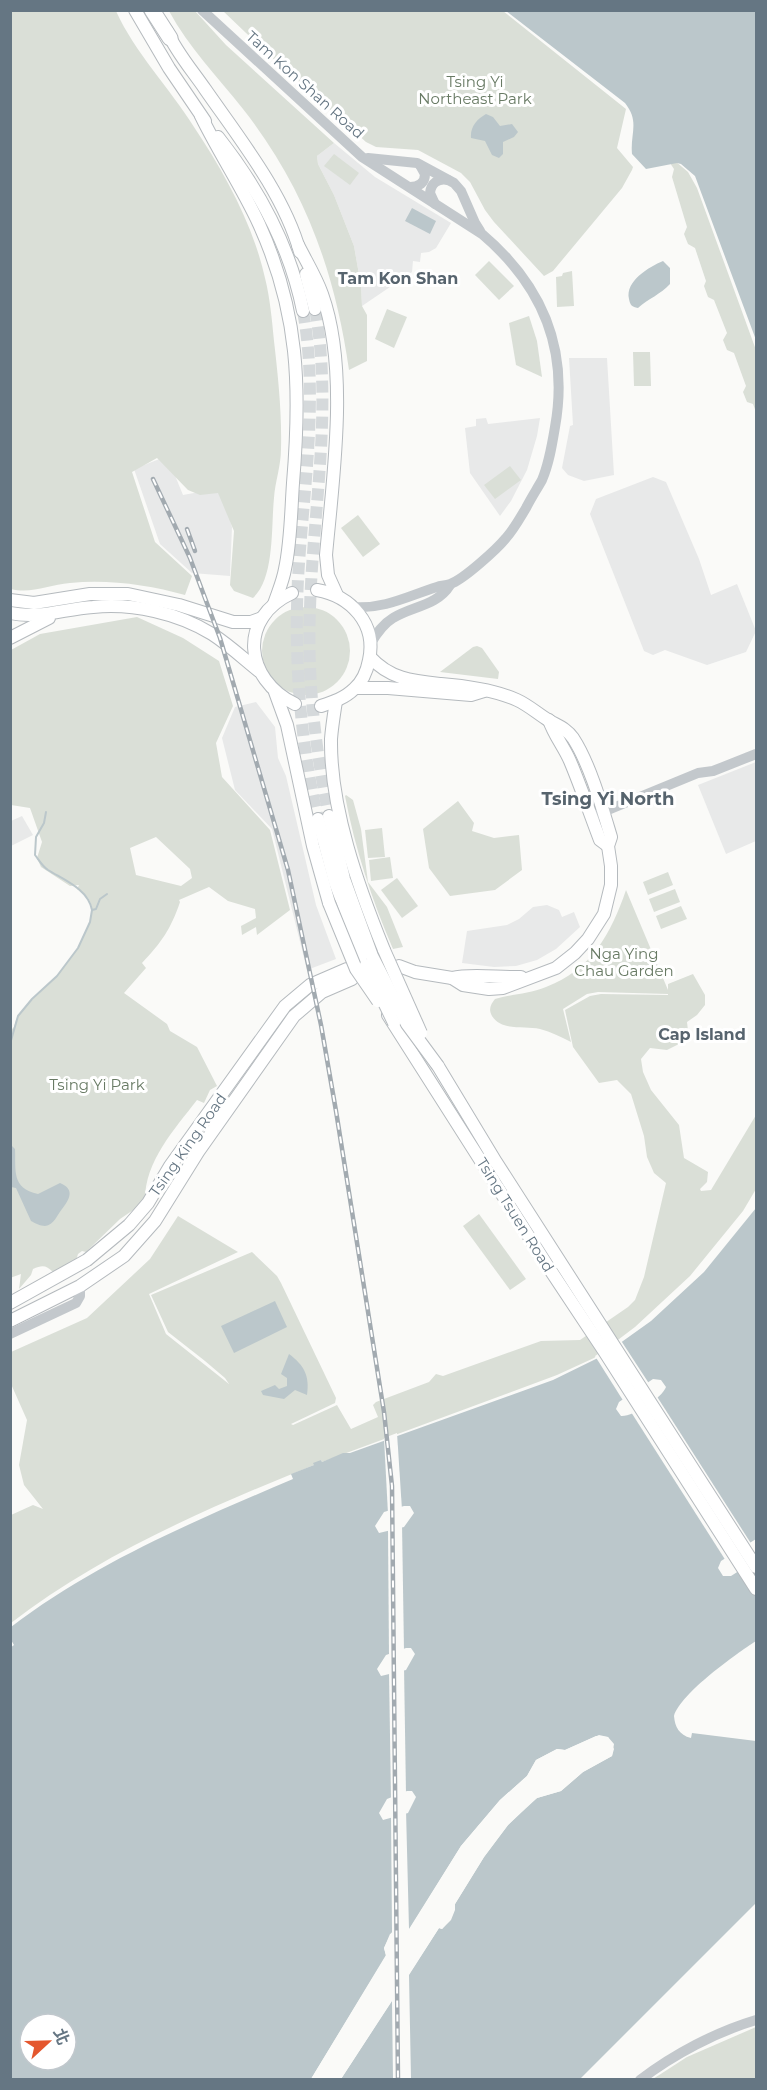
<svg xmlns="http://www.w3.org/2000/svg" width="767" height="2090" font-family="Montserrat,'Noto Sans TC',sans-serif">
  <rect width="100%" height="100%" fill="#fafaf8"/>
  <g fill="#e8e9e9">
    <polygon points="334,143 375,177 451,223 436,248 429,252 421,253 420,262 413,261 412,272 362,306 361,286 354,246 334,195 318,164 317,156"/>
    <polygon points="569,358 607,358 614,475 584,481 568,475 562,468 570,426 573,425"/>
    <polygon points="486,418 488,424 540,418 537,436 527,470 511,501 500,516 470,473 465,428 476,426 476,419"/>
    <polygon points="167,456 183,495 221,488 232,527 230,576 192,573 160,544 134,469"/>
    <polygon points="653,477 666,482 699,559 711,595 737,584 756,631 746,652 707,665 665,650 653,655 644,651 590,514 596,499"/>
    <polygon points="256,702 275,727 278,758 286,776 316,905 336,959 307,970 272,829 235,790 222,738 235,707"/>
    <polygon points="756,762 756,841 726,854 698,785"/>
    <polygon points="22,816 33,835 11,846 11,821"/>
    <polygon points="547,905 559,910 562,917 574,912 580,927 556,949 537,960 516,966 494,967 462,963 467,931 507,925 519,919 533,907"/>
  </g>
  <g fill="#dadfd7" fill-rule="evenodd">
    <path d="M11,10l105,1c19,42 53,76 78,116 30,45 59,97 71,151 5,20 7,42 9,63 4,35 8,72 7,108 0,17 -6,33 -7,49 -3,29 1,80 -21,100l-19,-7 -4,-6 4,-54 -16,-38 -18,2 -12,-5 -31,-32 -25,14 23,70 37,34 -7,19c-36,-10 -77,-16 -115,-12 -21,2 -39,11 -59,6z"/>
    <path d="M169,11h26l31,34 108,98 -17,13 1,8 16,31 20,51 7,40 1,20 5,9v46l-18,9c-14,-98 -44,-182 -106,-261 -26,-33 -54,-61 -74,-98z"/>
    <polygon points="223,11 503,11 626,109 617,148 633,167 632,170 622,188 553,271 544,276 494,222 485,210 470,182 461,173 418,150 376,147 366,142 268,54"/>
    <polygon points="334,154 359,173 350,185 324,166"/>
    <polygon points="675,161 688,172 697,188 756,350 756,412 753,404 747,402 743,392 746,386 734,353 727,350 723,340 727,333 714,300 708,297 704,286 706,281 695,248 688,244 684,234 687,227 672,177 674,169 670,163"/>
    <polygon points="489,261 514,286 499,300 475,275"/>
    <polygon points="572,271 574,306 557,307 556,277 562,276 563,273"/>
    <polygon points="387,309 407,317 394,348 375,339"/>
    <polygon points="529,316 537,341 542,377 516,365 509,323"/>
    <polygon points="633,352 650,352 651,386 634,386"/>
    <polygon points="510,466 521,480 495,499 484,485"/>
    <polygon points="358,515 380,544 363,557 341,528"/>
    <circle cx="306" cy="651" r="44"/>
    <path d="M137,617l46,21 36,23 14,45 -17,37 6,34 48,53 20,80 -33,25 -1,-8 -14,8 -1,-9 15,-8 -1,-9 -27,-8 -19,-14 -30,13 1,2c-9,27 -19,41 -38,61l4,5 -22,25 43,31 3,7 27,16 20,39 -7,4 -6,13 -7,-3c-23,30 -53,62 -52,102l-25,17 -34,33 -4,-1 -4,3 -3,10 -20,10c-8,-8 -11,-10 -22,-5l-2,6 -12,14 2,-15 -11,4 1,-248 3,-3 2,-7 7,-11 34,-33 21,-28 12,-26 2,-12 -1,-6 -3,-6 -11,-9 2,-4 -9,1 -29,-19 -4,-9 5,-16 -12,-34 -19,-3v-155l29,-16zM156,837l34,32 2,9 -11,8 -45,-11 -6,-27z"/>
    <polygon points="477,646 482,648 499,672 498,679 440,672 473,647"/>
    <path d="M346,795l7,5 8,29 7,53 19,25 16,40 -10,2c-21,-49 -38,-100 -48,-153z"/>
    <polygon points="458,801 474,823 472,831 494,838 519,835 522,870 495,890 450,896 429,868 423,829"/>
    <polygon points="382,828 385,857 368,858 365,830"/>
    <polygon points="390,857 393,878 371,881 369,860"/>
    <polygon points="668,872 673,885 648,895 643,882"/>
    <polygon points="397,878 418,906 402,918 381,890"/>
    <polygon points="675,889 680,902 654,912 649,899"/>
    <path d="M626,890l42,100v-6l25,-10 12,21v10l-8,10 -10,7 2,17 -22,11 -17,-2 -9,11 2,13 8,18 28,35 5,33 24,14 -1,10 -7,7 1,2 10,-1 45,-75v74l-13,22 -53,65 -55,51 -41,31 -37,17 -235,87 -1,-2 -7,5c-104,42 -214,89 -303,158v-108l22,-10 10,4 -19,-24 -5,-20 8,-45 -16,-36v-32l76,-34 63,-59 28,-43 60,36 -89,42 17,40 63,50 -4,-6 -20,-17 -37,-29 -17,-37 101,-43 25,24 4,7 55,115 -1,5 -44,21 2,1 44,-20 14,24 27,-12 -5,-12 3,-3 53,-20 7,-8 7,2 98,-35 39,-1 48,-33 7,-7 9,-23 22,-94 -12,-10 -7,-16 -3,-21 -13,-42 -14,-14 -18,3 -26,-36 -8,-37 25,-14 11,-2 67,1v-1l-70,-2 -11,2 -24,15 8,33c-10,-5 -20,-10 -31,-13 -15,-4 -38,3 -48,-13 -4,-7 -1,-12 3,-17 17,-5 34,-5 51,-12 45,-17 65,-53 80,-97z"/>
    <polygon points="681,906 687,919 661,929 656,916"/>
    <polygon points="479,1214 526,1279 510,1290 463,1226"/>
    <polygon points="756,2027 756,2079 653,2079 687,2057"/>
  </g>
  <g fill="#bbc7cb" fill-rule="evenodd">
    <path d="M506,11h250v329l-61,-164 -14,-12 -4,-1 -31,6 -14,-15c-2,-21 8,-32 -7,-51z"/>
    <path d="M486,114l7,3 7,9 12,-2 6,8 -4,5 -11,5v12l-4,4 -7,-3 -7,-14 -14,-3c-1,-11 6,-19 15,-24z"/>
    <polygon points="412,208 436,221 430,234 405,221"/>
    <path d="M663,261l7,7v16c-9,10 -22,15 -32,24 -6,-1 -8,-3 -9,-9 -4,-18 20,-32 34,-38z"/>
    <path d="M11,1145l4,4c1,21 -4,39 23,45l22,-11c15,6 10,16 2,26 -5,6 -8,16 -17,17 -5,0 -10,-3 -14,-5l-15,-33 -5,-1z"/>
    <path d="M756,1208v331l-35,22 -3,7 5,8h8l25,-16v81c-20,13 -75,52 -82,75 1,11 5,19 17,22l1,-5 64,8v162l-176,176h-239l98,-151 3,1c6,-7 13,-16 13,-25l29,-47 24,-32 16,-16 13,-11 24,-7 22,-19 29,-16 2,-7 -6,-12 -12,-1 -31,14 -8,-1 -21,11 -9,16 -27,24 -39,46 -52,84 -8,-3 -11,7 -6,14 2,7 -75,124h-300l-1,-431 4,-3 -3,-5v-13c85,-65 184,-106 282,-148l-2,-5 23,-9 -1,-2 8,-3 1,2 21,-9h7l203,-73 49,-24 49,-35 53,-49zM653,1379l8,1 5,7c-4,11 -33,30 -45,29l-5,-7 3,-7zM404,1506h6l4,7 -10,14 -25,6 -4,-7 9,-14zM406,1648h5l4,6 -9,16 -25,6 -4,-7 9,-14zM407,1791h5l4,6 -8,16 -25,7 -4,-7 8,-14zM30,2024h36v36h-36z"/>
    <polygon points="275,1301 287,1327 234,1353 221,1326"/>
    <path d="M289,1354c15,11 21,22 18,41l-12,-5 -11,9 -21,-4 -2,-4 14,-6 4,4 8,-3v-8l-6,-4z"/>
  </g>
  <g fill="#fafaf8">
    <polygon points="620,1339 650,1385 624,1402 595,1356"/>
    <polygon points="656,1395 752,1545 726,1561 631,1412"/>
    <polygon points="397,1433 402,1510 388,1514 384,1438"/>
    <polygon points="402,1524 404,1652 389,1657 388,1528"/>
    <polygon points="404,1667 406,1795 391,1800 389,1672"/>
    <polygon points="599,1735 608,1737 614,1744 612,1756 583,1772 561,1791 537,1798 508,1825 484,1857 455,1904 455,1910 451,1920 442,1929 439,1928 409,1975 411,2079 393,2079 392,2001 341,2079 338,2080 437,1927 441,1926 449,1918 452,1910 452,1902 482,1856 506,1823 535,1796 559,1789 581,1770 607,1757 612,1747 606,1740 600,1738 566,1753 557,1752 538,1762 529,1778 487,1818 464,1848 411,1932 408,1933 401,1930 392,1936 387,1948 389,1957 315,2080 311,2079 386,1956 384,1948 392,1932 391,1815 406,1810 409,1929 461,1846 500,1800 527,1776 536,1760 557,1749 565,1750"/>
  </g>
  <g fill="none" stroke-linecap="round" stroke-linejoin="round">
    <g stroke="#bbc7cb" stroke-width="2">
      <path d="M46,812l-2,11 -8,14 -1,18c4,5 7,11 13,15 16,10 40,19 44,40"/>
      <polyline points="10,1044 18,1016 32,999 57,976 78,948 90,922 92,910 96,909 100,899 107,894"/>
    </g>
    <g stroke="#d5d9db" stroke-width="12" stroke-dasharray="12 6" stroke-linecap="butt">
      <path d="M315,309c18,99 -2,199 -5,299 -3,69 5,141 19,208"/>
      <path d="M303,311c16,89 0,179 -5,268 -4,79 2,163 20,240"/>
    </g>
    <defs>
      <g id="major">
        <polyline points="135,10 169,68 205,121"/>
        <path d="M167,31c9,21 25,39 38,58 34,49 79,105 95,163"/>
        <path d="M201,116c18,37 41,71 58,108 40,88 42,164 34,259 -2,28 -2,58 -8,86 -2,12 -7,23 -11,35"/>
        <path d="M218,137c41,52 72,109 85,174"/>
        <path d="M298,245c8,16 18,32 24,49 27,75 11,183 4,261l2,20 9,20"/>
        <polyline points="306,274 315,309"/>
        <path d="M317,590c34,6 60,34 52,70 -2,11 -7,22 -15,29 -9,9 -21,13 -33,17"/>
        <path d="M292,593c-54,25 -48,86 3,111"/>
        <polyline points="10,600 34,603 90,594 128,594 179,605 233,622 251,622 262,618"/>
        <path d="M10,613c29,6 54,-4 83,-6 40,-4 85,6 119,27 17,11 32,25 47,37"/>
        <polyline points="10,638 49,618"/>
        <path d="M370,657c20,22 42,24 71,27 24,2 54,6 76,16 11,5 20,13 31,20 10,6 18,8 25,18 17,26 29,69 38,99l-3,9 3,20v19l-7,29 -16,25 -13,14 -19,15 -53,20 -14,1 -26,-4 -11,-7 -37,-6 -16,-6"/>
        <polyline points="356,688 388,688 471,695 484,691"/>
        <polyline points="275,692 287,725 313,846 329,903"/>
        <path d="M336,701c-2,13 -4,25 -5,38 -1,69 27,147 53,211"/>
        <path d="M549,720c5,15 15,27 21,41 11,26 20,53 30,79l8,6"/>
        <polyline points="329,816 344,879 372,956"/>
        <polyline points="318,819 335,882 366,965"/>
        <path d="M452,978c20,-5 48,0 69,-1"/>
        <polyline points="388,1015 547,1265 604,1351 756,1589"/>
        <polyline points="438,1066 496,1162 756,1567"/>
        <polyline points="10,1303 87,1260 129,1225 148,1203 170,1166 285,1006 310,985 347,969"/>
        <polyline points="10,1321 80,1286 124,1256 155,1221 198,1152 294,1016 322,992 352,979"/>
      </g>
      <polyline id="highway" points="152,10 170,38"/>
    </defs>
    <use href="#major" stroke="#b5babe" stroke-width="14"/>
    <use href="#highway" stroke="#b4b9bd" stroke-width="17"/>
    <g stroke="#c3c8cc" stroke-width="10">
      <path d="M202,10l160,147 120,77c60,51 87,115 73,193 -3,18 -6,37 -13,53 -5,9 -11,18 -16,28 -6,10 -12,21 -20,30 -9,11 -43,42 -56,46 -4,2 -9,1 -13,3 -29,9 -52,22 -83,20"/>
      <polyline points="368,158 417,163 454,183 461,191 475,223 480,231"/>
      <path d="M410,187c9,0 15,-4 15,-13l-5,-9"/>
      <path d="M435,204l-5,-11c1,-10 8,-15 18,-13"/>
      <path d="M371,643c6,-10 12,-19 22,-25 19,-12 44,-12 57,-33"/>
      <polyline points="591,817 698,773 713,771 756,754"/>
      <polyline points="10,1334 76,1303 80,1296 80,1286"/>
      <path d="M640,2080c34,-26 76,-48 116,-60"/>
    </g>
    <use href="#major" stroke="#fff" stroke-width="12"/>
    <use href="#highway" stroke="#fff" stroke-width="15"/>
    <defs>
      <g id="rail">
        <polyline points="153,479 190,558 220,638 288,870 321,1025 336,1111 384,1412 392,1486 398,2080"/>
        <polyline points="187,529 195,551"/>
      </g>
    </defs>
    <use href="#rail" stroke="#a2aab0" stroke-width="4.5"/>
    <use href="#rail" stroke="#fff" stroke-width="2" stroke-dasharray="7" stroke-linecap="butt"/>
    <defs>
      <g id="major-bridge">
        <polyline points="329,903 356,969 378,1001"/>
        <polyline points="384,950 421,1033"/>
        <polyline points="372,956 407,1024 438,1066"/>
        <polyline points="366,965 394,1023"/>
      </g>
    </defs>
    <use href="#major-bridge" stroke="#b5babe" stroke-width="14" stroke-linecap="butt"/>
    <use href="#major-bridge" stroke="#fff" stroke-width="12"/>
  </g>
  <g text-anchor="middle" stroke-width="6" stroke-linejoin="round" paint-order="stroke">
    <g font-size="15" fill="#687a64" stroke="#fff">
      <text x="475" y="87">Tsing Yi<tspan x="475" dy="17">Northeast Park</tspan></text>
      <text x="624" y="959">Nga Ying<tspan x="624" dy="17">Chau Garden</tspan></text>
      <text x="97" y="1090">Tsing Yi Park</text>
    </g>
    <g font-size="15" fill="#657683" stroke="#fff">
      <text transform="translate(305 85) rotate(42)" y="5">Tam Kon Shan Road</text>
      <text transform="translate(188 1145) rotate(-55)" y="5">Tsing King Road</text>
      <text transform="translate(515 1215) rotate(58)" y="5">Tsing Tsuen Road</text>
    </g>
    <g font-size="16" font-weight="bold" fill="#57646e" stroke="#fff">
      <text x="398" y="284">Tam Kon Shan</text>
      <text x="702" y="1040">Cap Island</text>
    </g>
    <g font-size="18" font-weight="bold" fill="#57646e" stroke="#fff">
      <text x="608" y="805">Tsing Yi North</text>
    </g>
  </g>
  <rect width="767" height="2090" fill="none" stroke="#657683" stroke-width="24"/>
  <g transform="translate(48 2042) rotate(68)"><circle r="28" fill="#ffffff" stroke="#c1c8cd" stroke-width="1.5"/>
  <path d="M0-4.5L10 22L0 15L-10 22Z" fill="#e4572e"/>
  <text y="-9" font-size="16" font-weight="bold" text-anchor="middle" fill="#657683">北</text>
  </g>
</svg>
